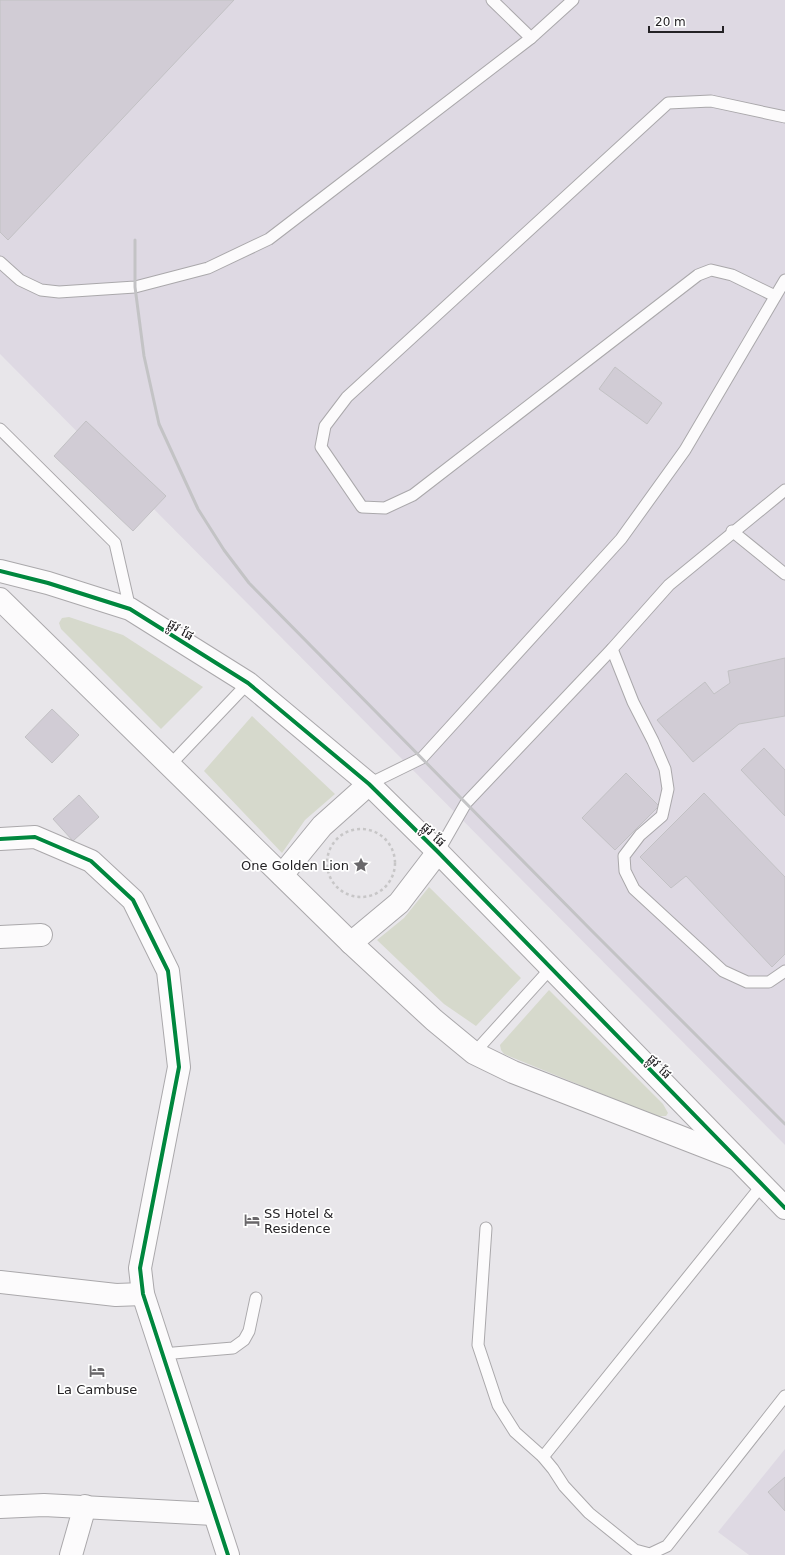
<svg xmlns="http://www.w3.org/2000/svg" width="785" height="1555" font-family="'DejaVu Sans','Noto Sans Khmer',sans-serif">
  <rect width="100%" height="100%" fill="#e8e6ea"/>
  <g fill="#ded9e3">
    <polygon points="0,0 785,0 785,1145 0,354"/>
    <polygon points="785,1449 785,1555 749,1555 718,1532"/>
  </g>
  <g fill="#d6d9cc">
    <polygon points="69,617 123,635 203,687 161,729 61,629 59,623 62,618"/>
    <polygon points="252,716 335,794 305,820 282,853 204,771"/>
    <polygon points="429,887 521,978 476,1026 444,1004 377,940 404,918"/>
    <polygon points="549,990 663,1104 668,1113 666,1116 656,1116 504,1054 501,1050 500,1045"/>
  </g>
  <g fill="#d1ccd5" stroke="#c2c1c4">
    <polygon points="0,0 234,0 8,240 0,232"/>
    <polygon points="615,367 662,403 647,424 599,389"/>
    <polygon points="86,421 166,496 133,531 54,456"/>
    <polygon points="785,658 785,716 739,724 693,762 657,720 705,682 714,694 730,683 728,671"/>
    <polygon points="52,709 79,735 52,763 25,737"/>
    <polygon points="764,748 785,770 785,816 741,770"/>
    <polygon points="626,773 659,806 615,850 582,818"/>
    <polygon points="704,793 785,877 785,954 772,967 686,876 671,888 640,857"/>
    <polygon points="79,795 99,817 73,841 53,819"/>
    <polygon points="785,1477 785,1511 768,1492"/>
  </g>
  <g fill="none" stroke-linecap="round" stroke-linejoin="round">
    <defs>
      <g id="lane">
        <polyline points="492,0 531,38"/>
        <polyline points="0,262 20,280 41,290 59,292 135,287 208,268 269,239 531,38 573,0"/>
        <polyline points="775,296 732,275 711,270 698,275 413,495 385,508 362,507 321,447 325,426 347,397 668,103 711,101 785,117"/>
        <polyline points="0,429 115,543 130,609"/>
        <polyline points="732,531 785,574"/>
        <polyline points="612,649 633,702 653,741 665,769 668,789 662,816 640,835 624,856 625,871 634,889 723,971 747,982 769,982 785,971"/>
        <polyline points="170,765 248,683"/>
        <polyline points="369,784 422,758 621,539 685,450 785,280"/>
        <polyline points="438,852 466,803 612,649 669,585 785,490"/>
        <polyline points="474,1053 551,968"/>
        <polyline points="486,1228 478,1345 498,1405 515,1432 543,1457 762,1185"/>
        <polyline points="162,1354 233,1348 244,1340 249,1331 256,1298"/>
        <polyline points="543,1457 553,1469 564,1486 589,1513 635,1550 650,1554 667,1546 785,1396"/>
      </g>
      <g id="street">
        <polyline points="0,599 351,943 434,1020 474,1053 513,1072 737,1159"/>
        <polyline points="0,839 35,837 91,861 133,900 168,971 179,1067 140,1268 143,1294 228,1555"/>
        <polyline points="282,875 322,826 369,784"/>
        <polyline points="0,937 41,935"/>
        <polyline points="351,943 399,903 438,852"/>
        <polyline points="0,1282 116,1295 143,1294"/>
        <polyline points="0,1507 44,1505 214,1514"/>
        <polyline points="71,1555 85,1506"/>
      </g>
      <polyline id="secondary" points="0,571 48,583 130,609 248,683 369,784 438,852 785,1208"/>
    </defs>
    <use href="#lane" stroke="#aaa8ab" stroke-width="13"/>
    <use href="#street" stroke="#aaa8ab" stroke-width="24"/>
    <use href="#secondary" stroke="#aaa8ab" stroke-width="24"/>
    <circle stroke="#c7c6c7" stroke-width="2.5" stroke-dasharray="3 3" stroke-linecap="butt" cx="361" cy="863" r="34"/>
    <use href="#lane" stroke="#fcfbfc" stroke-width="11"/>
    <use href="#street" stroke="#fcfbfc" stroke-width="22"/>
    <use href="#secondary" stroke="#fcfbfc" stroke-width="22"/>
    <polyline stroke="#c3c3c5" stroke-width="3" points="135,240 135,287 144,356 159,424 198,509 224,550 249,583 593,932 785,1124"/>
    <defs>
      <g id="cycleway">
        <polyline points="0,571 48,583 130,609 248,683 369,784 438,852 785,1208"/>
        <polyline points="0,839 35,837 91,861 133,900 168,971 179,1067 140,1268 143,1294 228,1555"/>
      </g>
    </defs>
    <use href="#cycleway" stroke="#fff" stroke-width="6"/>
    <use href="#cycleway" stroke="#00873e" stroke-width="4"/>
  </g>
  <defs>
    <symbol id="sight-bare" viewBox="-9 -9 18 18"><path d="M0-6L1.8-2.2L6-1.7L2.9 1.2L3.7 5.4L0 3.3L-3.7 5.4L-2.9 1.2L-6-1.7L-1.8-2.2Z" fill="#69676a" stroke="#fff" stroke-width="2.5" paint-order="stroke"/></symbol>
    <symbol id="hotel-bare" viewBox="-9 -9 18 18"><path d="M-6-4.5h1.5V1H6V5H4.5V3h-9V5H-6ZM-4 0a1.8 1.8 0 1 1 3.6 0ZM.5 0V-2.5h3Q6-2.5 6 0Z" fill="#69676a" stroke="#fff" stroke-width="2.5" paint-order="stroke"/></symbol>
  </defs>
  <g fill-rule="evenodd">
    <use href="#sight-bare" x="350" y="854" width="22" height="22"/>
    <use href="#hotel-bare" x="241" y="1209" width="22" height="22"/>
    <use href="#hotel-bare" x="86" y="1360" width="22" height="22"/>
  </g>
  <g text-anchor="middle" stroke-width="3.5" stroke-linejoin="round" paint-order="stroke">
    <g font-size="13" fill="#242225" stroke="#fff">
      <text transform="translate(181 629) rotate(32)" y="5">ផ្លូវ ផែ</text>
      <text transform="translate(434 834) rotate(45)" y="5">ផ្លូវ ផែ</text>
      <text transform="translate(660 1066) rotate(46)" y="5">ផ្លូវ ផែ</text>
    </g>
    <g font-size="13" fill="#242225" stroke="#fff" text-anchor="end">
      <text x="349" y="870">One Golden Lion</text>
      <text x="264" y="1218" text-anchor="start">SS Hotel &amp;<tspan x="264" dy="15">Residence</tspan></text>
      <text x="97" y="1394" text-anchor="middle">La Cambuse</text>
    </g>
  </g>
  <path d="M649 26v6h74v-6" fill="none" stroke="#242225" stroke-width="2"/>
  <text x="655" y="26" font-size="12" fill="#242225" stroke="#ffffff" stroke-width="3" paint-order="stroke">20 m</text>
</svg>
